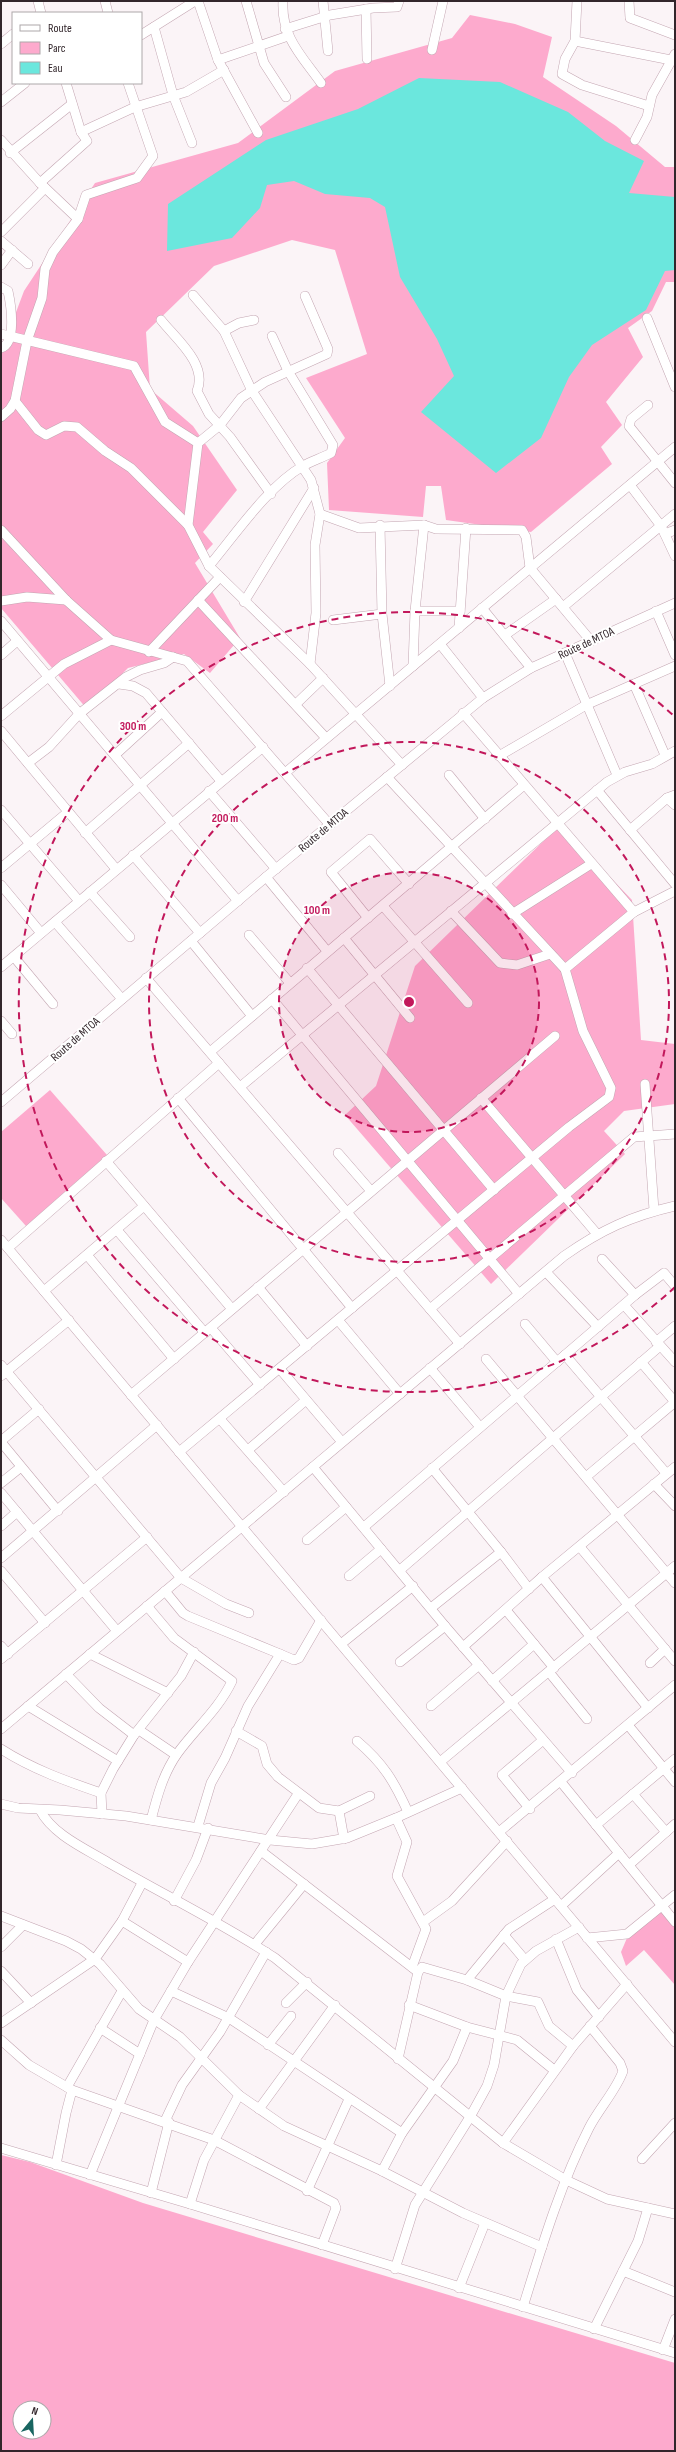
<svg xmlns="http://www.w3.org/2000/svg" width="676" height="2452" font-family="'Sofia Sans Condensed',sans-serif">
  <rect width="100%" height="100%" fill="#fbf4f7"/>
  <g fill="#fdaacd" fill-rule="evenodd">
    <polygon points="470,15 515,24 552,37 543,77 616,126 665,167 675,167 675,282 666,282 652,311 628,328 643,357 606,402 622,425 601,447 612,464 531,532 446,520 441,486 426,486 423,517 329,510 327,463 345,438 306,378 367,354 335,250 292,240 214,266 146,332 150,389 193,426 237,490 203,532 213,544 195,563 240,638 210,673 184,654 128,668 87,709 1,608 1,352 24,291 95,183 238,143 335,71 452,38"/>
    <polygon points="560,825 632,900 641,1040 675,1044 675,1104 624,1111 604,1131 625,1154 491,1284 345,1115 376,1086 415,966"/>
    <polygon points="50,1090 107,1155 26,1226 1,1198 1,1132"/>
    <polygon points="668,1906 675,1915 675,1985 644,1950 626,1966 621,1952 627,1938"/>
    <path d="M1,2155l29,7 113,41 532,160v88h-674zM20,2408h24v24h-24z"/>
  </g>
  <polygon fill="#6be7dd" points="419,78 500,82 568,112 605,141 644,161 629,193 675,197 675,270 665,271 646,310 592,345 569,377 541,438 496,473 421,412 454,376 437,339 400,277 385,207 370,198 325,194 294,181 267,185 260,208 232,238 167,251 168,204 266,140 358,109"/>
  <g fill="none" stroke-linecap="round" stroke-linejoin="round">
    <defs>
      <g id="minor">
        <polyline points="38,1 41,13"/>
        <polyline points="105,1 108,13"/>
        <polyline points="198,1 218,60 258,133"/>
        <polyline points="246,1 264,63 286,97"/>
        <path d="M283,1c-2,36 19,55 38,82"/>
        <polyline points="323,1 328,51"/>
        <polyline points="577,1 575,41 565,59 562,74 582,85 649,106"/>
        <polyline points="629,1 630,18 675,35"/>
        <polyline points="366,9 367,59"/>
        <polyline points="154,27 173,95 192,143"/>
        <polyline points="285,29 330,15 373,8 397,7 399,1"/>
        <polyline points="141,35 195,1"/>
        <polyline points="575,41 671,60"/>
        <polyline points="1,44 13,34"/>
        <polyline points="432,50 443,1"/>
        <polyline points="218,60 288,36"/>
        <polyline points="1,102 25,83"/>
        <polyline points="81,132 135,107 186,92 224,70"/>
        <polyline points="1,140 40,183 78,219"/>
        <polyline points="635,140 647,117 652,95 675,54"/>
        <polyline points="10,153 72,104"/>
        <polyline points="40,183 87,141 81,132 66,83"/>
        <polyline points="1,232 45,188"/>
        <polyline points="1,241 28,264"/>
        <polyline points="1,265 12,250"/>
        <path d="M1,287l7,4c3,14 9,52 -7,57"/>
        <polyline points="193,295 224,331 252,391 311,480 320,514 315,545 316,613 310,664"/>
        <polyline points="305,296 328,349 327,354 265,382 241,398 220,425 198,443 188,525 209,566 310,664 402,765"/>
        <polyline points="647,318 675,387"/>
        <path d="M161,320c15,19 47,44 36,71l12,23 21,23 41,57"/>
        <polyline points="224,331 239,323 254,320"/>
        <polyline points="1,334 134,366 165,422 198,443"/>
        <polyline points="15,401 38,430 46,435 64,426 77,427 105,451 131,468 188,525"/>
        <polyline points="648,405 631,419 629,426 675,483"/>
        <polyline points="1,417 10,409 15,401 27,341 42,298 45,269 53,252 78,219 86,195 137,178 153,156 128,83"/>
        <polyline points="630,485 661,526 675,556"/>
        <polyline points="320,514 359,528 424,525 436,529 522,530 526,537 530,568 591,641"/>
        <polyline points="380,525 382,614 390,686"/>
        <polyline points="1,530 66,600 111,640 187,661 330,825"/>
        <polyline points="665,534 675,530"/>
        <path d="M209,566c26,-31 59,-80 94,-100 8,-5 19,-8 28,-13l2,-8 -45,-74 -16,-35"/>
        <polyline points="198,600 326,738"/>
        <polyline points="1,601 27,597 66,600"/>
        <polyline points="244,602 314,488"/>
        <polyline points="563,607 675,514"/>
        <polyline points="482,608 531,668"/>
        <polyline points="415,611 460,611"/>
        <polyline points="656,611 675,655"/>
        <polyline points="333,620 382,614"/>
        <polyline points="1,621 238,901"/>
        <polyline points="459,628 466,528"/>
        <polyline points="505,635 556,599"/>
        <polyline points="440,644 483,698"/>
        <polyline points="149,652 220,577"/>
        <polyline points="565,653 617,775"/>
        <polyline points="1,655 17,641"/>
        <polyline points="413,666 415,611 424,525"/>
        <polyline points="119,684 133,686 146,693 221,781"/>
        <polyline points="634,684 665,755"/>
        <polyline points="296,704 323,678"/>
        <polyline points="463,713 634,912"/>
        <polyline points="1,716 64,664 111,640"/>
        <polyline points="1,731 116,869"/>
        <polyline points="115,755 162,712"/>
        <polyline points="499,756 586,705 675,666"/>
        <polyline points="28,763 49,747 79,714 126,677 140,670 164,663 173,657"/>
        <polyline points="285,773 675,447"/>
        <polyline points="449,775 485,819"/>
        <polyline points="387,777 565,969 634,912 675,891"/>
        <polyline points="597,790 675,884"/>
        <polyline points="209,791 276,869"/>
        <polyline points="667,798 675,805"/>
        <polyline points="1,810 79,901"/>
        <polyline points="630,830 667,798 675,795"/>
        <polyline points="85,833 189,743"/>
        <polyline points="133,855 200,933"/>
        <polyline points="1,868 68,812"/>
        <polyline points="266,877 327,951"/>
        <polyline points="1,885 41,933"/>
        <polyline points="90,892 130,937"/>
        <polyline points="383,906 468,1003"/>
        <polyline points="451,911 500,963 517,965 550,954"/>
        <polyline points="512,914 591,864"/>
        <polyline points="368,918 331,872 370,839 409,884"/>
        <polyline points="55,922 122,999"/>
        <polyline points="249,935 290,983"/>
        <polyline points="344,938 410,1018"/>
        <polyline points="191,941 252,1016"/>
        <polyline points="14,957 53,1004"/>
        <polyline points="1,967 263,747"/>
        <polyline points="307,968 494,1190"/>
        <polyline points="146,978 460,1344"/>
        <polyline points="272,999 519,1294"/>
        <polyline points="1,1021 12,1034"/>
        <polyline points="210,1052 524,785"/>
        <polyline points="645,1084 654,1210"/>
        <polyline points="240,1087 607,782 625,772 652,764 675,751"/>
        <polyline points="178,1098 352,1308"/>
        <polyline points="481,1098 597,1234"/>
        <polyline points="1,1102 266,877 483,698 531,668 675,603"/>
        <polyline points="338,1153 371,1191"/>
        <polyline points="106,1161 232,1309"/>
        <polyline points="117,1230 205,1333"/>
        <polyline points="1,1240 675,2042"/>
        <polyline points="8,1248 219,1063"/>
        <polyline points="87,1255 174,1359"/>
        <polyline points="602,1259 635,1295"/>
        <polyline points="546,1272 598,1327"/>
        <polyline points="258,1287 307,1346"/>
        <polyline points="44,1291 144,1206"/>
        <polyline points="624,1305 675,1362"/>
        <polyline points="430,1309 634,1137 675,1134"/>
        <polyline points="338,1320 400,1394"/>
        <polyline points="525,1324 557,1362"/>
        <polyline points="211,1328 260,1385"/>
        <polyline points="656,1342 675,1326"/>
        <polyline points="565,1355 666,1473"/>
        <polyline points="486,1359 675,1583"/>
        <polyline points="1,1365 181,1578 226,1604 249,1613"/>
        <polyline points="430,1368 480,1427"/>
        <polyline points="280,1369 342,1442"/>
        <polyline points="1,1376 69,1320"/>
        <polyline points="131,1395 555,1036"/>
        <polyline points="220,1419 284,1492"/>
        <polyline points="1,1441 39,1409"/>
        <polyline points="1,1442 58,1511"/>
        <polyline points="248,1450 306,1400"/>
        <polyline points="179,1452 569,1127 609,1097 611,1088 583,1031 565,969"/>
        <polyline points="313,1467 445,1626 572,1773"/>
        <polyline points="432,1468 501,1552"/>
        <polyline points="586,1477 675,1402 641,1362"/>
        <polyline points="1,1483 21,1467"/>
        <polyline points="654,1484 675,1506"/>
        <polyline points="1,1493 117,1631"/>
        <polyline points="1,1526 17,1512"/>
        <polyline points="364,1527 635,1295 664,1273 675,1286"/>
        <polyline points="307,1540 346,1507"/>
        <polyline points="580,1547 675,1661"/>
        <polyline points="1,1558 157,1425"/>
        <polyline points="400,1570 660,1346"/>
        <polyline points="1,1571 45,1623"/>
        <polyline points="349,1576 381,1549"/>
        <polyline points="542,1577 648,1708"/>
        <polyline points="165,1591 183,1613 188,1616 280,1654"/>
        <path d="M147,1606l27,32 58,43c-13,28 -38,49 -55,73 -14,20 -20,43 -26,66"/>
        <polyline points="431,1608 501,1552 529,1589"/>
        <polyline points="506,1610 554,1668"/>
        <polyline points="341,1644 413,1586"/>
        <polyline points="1,1646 8,1654"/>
        <polyline points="463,1647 542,1577 675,1467"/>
        <polyline points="90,1654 168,1693"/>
        <polyline points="1,1659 147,1537"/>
        <polyline points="400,1662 445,1626"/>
        <polyline points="650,1663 665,1649"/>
        <polyline points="549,1672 587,1719"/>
        <polyline points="66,1674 99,1708 134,1735"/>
        <polyline points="492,1681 534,1644"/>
        <polyline points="28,1706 118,1761"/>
        <polyline points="431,1706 479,1665"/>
        <polyline points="628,1725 675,1782"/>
        <path d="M1,1729l563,-473c37,-26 67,-40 111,-50"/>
        <polyline points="139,1730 176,1755"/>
        <polyline points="236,1731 262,1746 267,1764 278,1777 319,1808 339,1811 370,1796"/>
        <path d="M357,1741c26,22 37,40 51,71"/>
        <path d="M1,1749c31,20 65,32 100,44"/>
        <polyline points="440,1762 675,1566"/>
        <polyline points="561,1782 675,1922"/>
        <polyline points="633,1794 666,1832"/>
        <polyline points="1,1804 18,1808 60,1810 126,1816 270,1840 312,1844 347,1838 396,1818 462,1788"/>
        <polyline points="530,1809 502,1775 543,1740"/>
        <path d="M40,1810c13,25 46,39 69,53 55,32 113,60 166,95l228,185 63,37 41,19 68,15"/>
        <polyline points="339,1811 344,1839"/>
        <polyline points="102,1814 101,1793 113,1769 134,1735 181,1676 194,1652"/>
        <polyline points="396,1818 407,1842 397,1876 426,1929 412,1967"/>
        <polyline points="596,1825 675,1759"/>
        <polyline points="198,1826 211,1783 225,1758 248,1706 280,1654 294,1660 299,1658 321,1620"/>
        <polyline points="499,1832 675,1685"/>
        <polyline points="261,1851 418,1972"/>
        <polyline points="629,1865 675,1824"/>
        <polyline points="174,1901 196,1860 208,1828"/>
        <polyline points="561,1906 619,1853"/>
        <polyline points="1,1916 66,1941 81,1949 100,1964 139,2009 180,2037 239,2095 284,2126 382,2171 463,2213 542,2247"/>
        <polyline points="122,1921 188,1962"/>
        <polyline points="423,1922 452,1901 507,1841"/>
        <polyline points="504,1935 525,1960"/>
        <polyline points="587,1938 627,1934 675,1895"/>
        <polyline points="556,1939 577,1990 599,2017"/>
        <polyline points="255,1944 304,1884"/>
        <polyline points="1,1947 23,1925"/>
        <polyline points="1,1971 31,2003"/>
        <polyline points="467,1980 509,1929 555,1899"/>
        <polyline points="171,1991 229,2018 402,2133"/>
        <polyline points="286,2003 307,1982"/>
        <polyline points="409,2005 467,2027 517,2040 554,2070"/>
        <polyline points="1,2023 95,1959 122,1921 142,1883"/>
        <polyline points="100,2028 140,2054"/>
        <polyline points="1,2040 29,2065 72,2090 214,2140 334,2203 336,2208 322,2245"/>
        <polyline points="268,2045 291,2016"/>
        <polyline points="398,2059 418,1972 422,1967 467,1980 506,1996 538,2002 549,2026 573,2046"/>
        <polyline points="67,2087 122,1991"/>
        <polyline points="259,2109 335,2005"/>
        <polyline points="165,2121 182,2085 220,2032 266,1952"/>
        <polyline points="503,2143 573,2046 627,1984"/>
        <polyline points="1,2148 190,2204 675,2353"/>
        <polyline points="642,2159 675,2123"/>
        <polyline points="56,2165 66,2113 72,2090"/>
        <polyline points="382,2171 402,2133 453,2061 467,2027"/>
        <polyline points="90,2175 154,2020 188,1962 298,1794"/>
        <polyline points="307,2191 349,2099"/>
        <polyline points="151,2193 169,2122"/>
        <polyline points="190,2204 204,2160 239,2095"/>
        <polyline points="395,2269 415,2205 470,2117 487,2086 494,2065 506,1996 521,1964 536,1951 579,1927"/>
        <polyline points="623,2271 675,2292"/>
        <polyline points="459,2288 485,2223"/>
        <path d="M523,2307c19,-61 37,-122 66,-179 9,-18 28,-39 34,-57l-3,-8 -30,-37"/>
        <polyline points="594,2329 638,2241 648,2208"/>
        <polyline points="663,2350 675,2319"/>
      </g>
    </defs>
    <use href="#minor" stroke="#c4a6b2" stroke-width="10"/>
    <use href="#minor" stroke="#fff" stroke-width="9"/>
  </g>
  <circle cx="409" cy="1002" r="130" fill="#c2185b" fill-opacity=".12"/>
  <g fill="none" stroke="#c2185b" stroke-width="2" stroke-dasharray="7 5">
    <circle cx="409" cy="1002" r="130"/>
    <circle cx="409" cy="1002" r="260"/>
    <path d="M675 1287A390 390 0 1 1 675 717"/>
  </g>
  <g text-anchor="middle" stroke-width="4" stroke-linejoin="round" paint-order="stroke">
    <g font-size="12" fill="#32262b" stroke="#fff">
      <text transform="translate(586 643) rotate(-25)" y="4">Route de MTOA</text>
      <text transform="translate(323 830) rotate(-40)" y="4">Route de MTOA</text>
      <text transform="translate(75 1039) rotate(-41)" y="4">Route de MTOA</text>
    </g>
  </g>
  <circle cx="409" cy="1002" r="6" fill="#c2185b" stroke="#fff" stroke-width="2"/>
  <g font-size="12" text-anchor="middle" font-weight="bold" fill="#c2185b" stroke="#fff" stroke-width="4" stroke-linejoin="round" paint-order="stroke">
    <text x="133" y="730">300 m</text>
    <text x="225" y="822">200 m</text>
    <text x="317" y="914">100 m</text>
  </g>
  <rect width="676" height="2452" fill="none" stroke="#32262b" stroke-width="4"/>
  <rect x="12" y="12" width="130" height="72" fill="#ffffff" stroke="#ada8aa"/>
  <rect x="20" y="25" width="20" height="6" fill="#ffffff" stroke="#ada8aa"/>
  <text x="48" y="32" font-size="12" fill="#32262b">Route</text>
  <rect x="20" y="42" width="20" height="12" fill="#fdaacd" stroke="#ada8aa"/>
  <text x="48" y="52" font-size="12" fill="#32262b">Parc</text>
  <rect x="20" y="62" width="20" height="12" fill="#6be7dd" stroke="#ada8aa"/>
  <text x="48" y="72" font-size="12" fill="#32262b">Eau</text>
  <g transform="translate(32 2420) rotate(18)"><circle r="19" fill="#ffffff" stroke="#ada8aa"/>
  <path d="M0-3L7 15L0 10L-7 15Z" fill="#196661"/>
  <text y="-6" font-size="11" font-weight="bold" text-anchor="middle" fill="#32262b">N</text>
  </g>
</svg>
